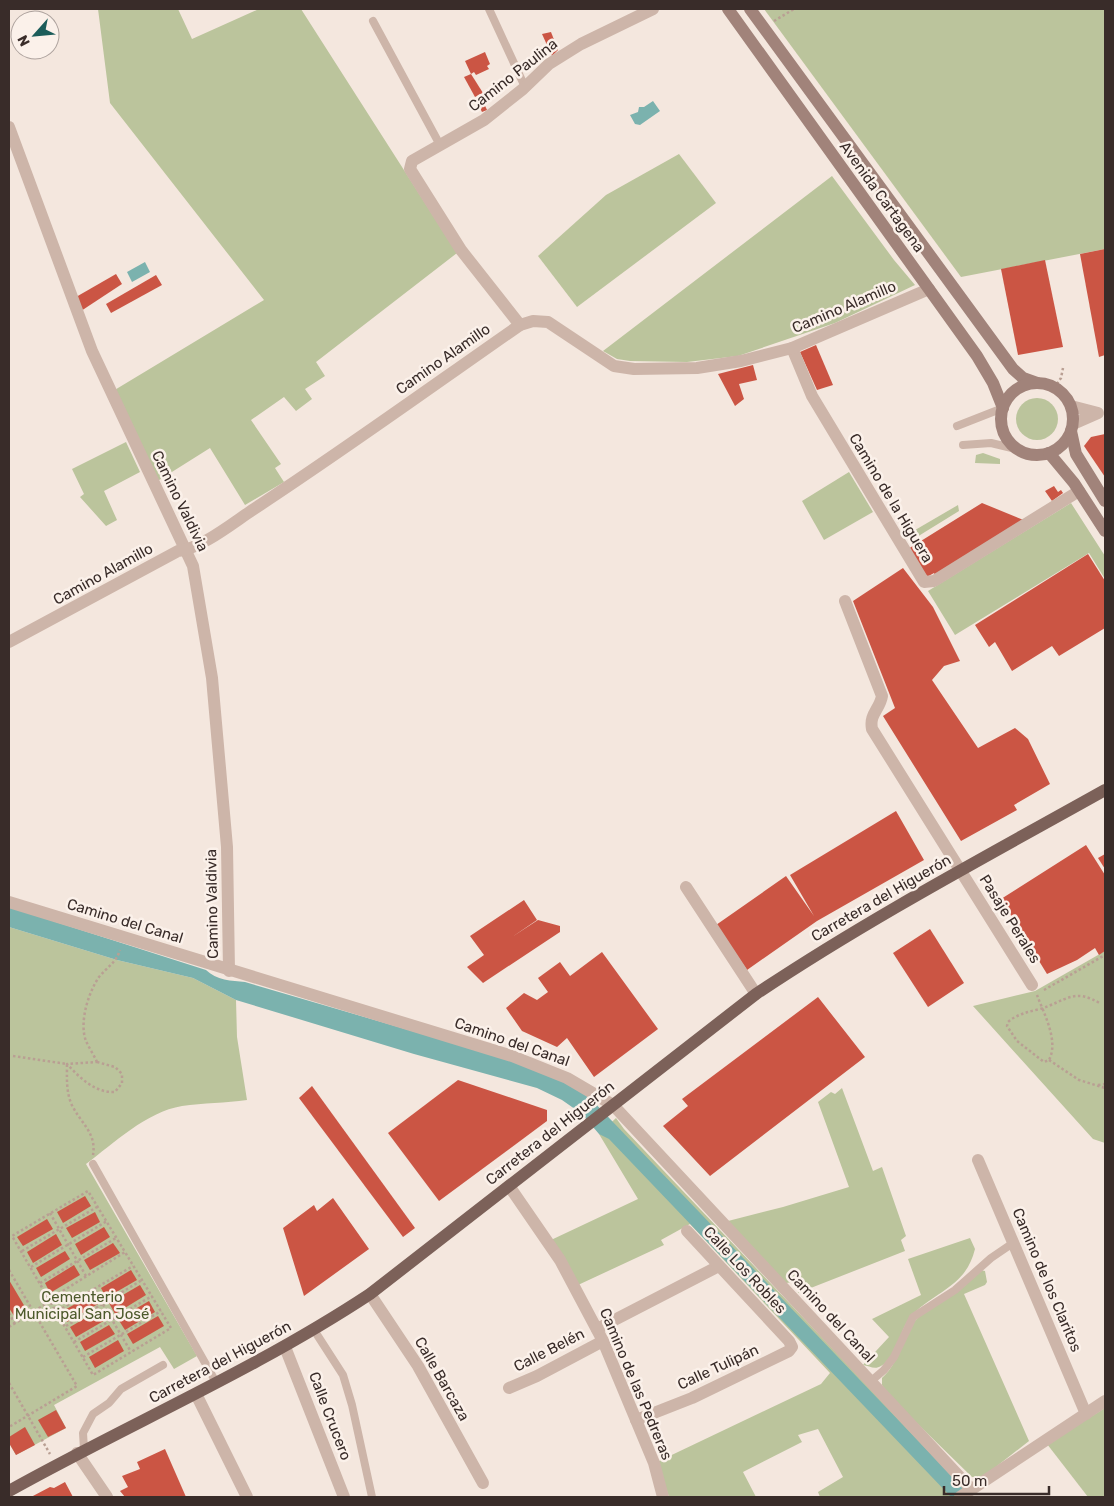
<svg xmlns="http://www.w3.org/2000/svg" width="1114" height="1506" font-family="Rubik,sans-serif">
  <rect width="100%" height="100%" fill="#f4e7de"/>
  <g fill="#bbc49c">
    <polygon points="98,9 178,9 192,39 259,9 301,9 457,253 316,362 325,376 305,389 312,399 296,411 284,397 251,420 281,464 275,468 284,482 245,505 210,448 156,482 113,391 264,300 110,103"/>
    <polygon points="764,9 1105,9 1105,249 961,277"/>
    <polygon points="679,154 716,203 577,307 538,256 606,195"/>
    <polygon points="832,176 894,260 915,285 835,323 738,356 687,362 630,361 617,359 603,351"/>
    <circle cx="1037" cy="419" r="21"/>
    <polygon points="126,442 140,472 104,491 117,520 106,526 80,497 84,494 72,469"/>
    <polygon points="983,453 1000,459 1000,464 975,463 976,455"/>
    <polygon points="849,472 873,512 824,540 802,501"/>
    <polygon points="1071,503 1105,556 1105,579 1089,553 955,635 928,591"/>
    <polygon points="958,505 959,511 912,540 910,533"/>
    <path d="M9,927l108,33 76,18 43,22 1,37 10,63c-21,3 -44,3 -65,6 -36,6 -68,37 -96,58l111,192 -23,13 -14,-22 -106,58 12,23 -50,27 -7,-12z"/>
    <polygon points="1105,951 1105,1143 1093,1139 973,1006 1035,991"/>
    <polygon points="842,1088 873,1171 882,1167 906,1236 901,1240 905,1251 798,1293 800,1281 786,1283 728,1221 783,1207 849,1187 818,1102 831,1092 835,1094"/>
    <polygon points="616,1118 624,1129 966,1489 955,1497 820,1497 818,1492 843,1477 818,1429 798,1435 802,1442 743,1472 756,1497 669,1497 657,1462 821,1384 830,1373 690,1224 661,1240 664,1245 578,1285 551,1240 638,1199 599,1134"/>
    <path d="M970,1238l5,11c-9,37 -37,41 -62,65 -14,13 -14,42 -32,52 -6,4 -12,0 -18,-1l26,-28 -17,-18 49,-24 -13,-36z"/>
    <path d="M980,1270l5,1 2,11 -2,3 -21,9 65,147 -46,36h-11l-84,-82 -6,-10v-7c19,-17 17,-38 29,-53 19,-22 47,-38 69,-55z"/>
    <polygon points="1105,1408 1105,1497 1088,1497 1047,1444"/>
  </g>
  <g fill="#7bb2ae">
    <polygon points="653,101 660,111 640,125 635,124 630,115 638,112 639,107 644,107"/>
    <polygon points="145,262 150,272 132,282 127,272"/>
    <path d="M9,907l197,63c10,10 26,11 39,12l249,73 63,22 33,21 382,399h-21l-342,-358 -10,-5 -17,-20 -20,-14 -25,-12 -123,-34 -178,-54 -43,-22 -76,-18 -108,-33z"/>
  </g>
  <g fill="#cb5544">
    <polygon points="551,32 558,50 552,56 542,34"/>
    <polygon points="485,52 490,64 487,66 489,69 476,75 474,72 471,74 465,61"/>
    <polygon points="471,74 483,93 475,97 464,77"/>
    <polygon points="481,97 487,110 482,112 476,100"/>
    <polygon points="1105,249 1105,355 1099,357 1080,254"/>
    <polygon points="1045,260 1063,347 1018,355 1001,269"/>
    <polygon points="116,274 122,284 81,311 76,297"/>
    <polygon points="156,275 162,285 111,313 106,304"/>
    <polygon points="816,345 833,385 817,390 800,352"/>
    <polygon points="753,365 757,380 739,384 744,399 735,406 718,374"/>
    <polygon points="1105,434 1105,477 1084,446 1091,437"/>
    <polygon points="1054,486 1058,492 1061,490 1063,493 1052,501 1045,491"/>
    <polygon points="982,503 1026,521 936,577 934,573 925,578 908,549"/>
    <polygon points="1088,554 1105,581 1105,628 1059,656 1052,646 1012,671 995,642 989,647 975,625"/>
    <polygon points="903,568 933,607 960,661 944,666 932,680 978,748 1015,728 1028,739 1050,784 1014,805 1017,810 961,841 883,716 895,708 853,601"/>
    <polygon points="896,811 924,860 817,921 747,970 716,925 786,876 814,916 790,875"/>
    <polygon points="1086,845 1105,875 1105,951 1099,955 1095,948 1077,960 1047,974 1001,899"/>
    <polygon points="1105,854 1105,869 1098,858"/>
    <polygon points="524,900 537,920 512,937 538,920 560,926 560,932 483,983 467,967 484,955 470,936"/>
    <polygon points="930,929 964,983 928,1007 893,953"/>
    <polygon points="602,952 658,1029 594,1077 567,1038 557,1047 522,1031 506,1008 524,993 537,1000 548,992 538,978 560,962 570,976"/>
    <polygon points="818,997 865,1057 710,1176 663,1126 688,1106 682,1099"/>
    <polygon points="458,1080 547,1110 547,1121 439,1201 388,1133"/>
    <polygon points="312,1086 415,1228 403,1237 299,1098"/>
    <polygon points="85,1196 91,1206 63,1223 57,1212"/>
    <polygon points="333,1198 369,1249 304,1296 283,1228 314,1205 317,1211"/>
    <polygon points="95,1212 100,1222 72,1238 66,1228"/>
    <polygon points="47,1219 53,1229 23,1246 17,1237"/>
    <polygon points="104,1227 110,1237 81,1255 75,1244"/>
    <polygon points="56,1234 62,1245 33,1263 27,1252"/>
    <polygon points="113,1243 120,1253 90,1270 84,1260"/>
    <polygon points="65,1251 70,1259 41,1277 36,1268"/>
    <polygon points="74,1265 80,1275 50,1293 45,1283"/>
    <polygon points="131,1270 137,1280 106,1298 101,1288"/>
    <polygon points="9,1280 28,1312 16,1319 9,1308"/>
    <polygon points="140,1285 146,1295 115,1314 109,1303"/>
    <polygon points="93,1294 98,1304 67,1322 61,1312"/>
    <polygon points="149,1301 155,1312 125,1330 118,1319"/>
    <polygon points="101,1309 107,1319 76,1337 70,1327"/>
    <polygon points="158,1316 164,1326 133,1344 127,1334"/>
    <polygon points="109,1325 115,1334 85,1351 80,1342"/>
    <polygon points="118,1340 124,1351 95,1368 89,1357"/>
    <polygon points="56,1410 66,1428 48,1437 38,1420"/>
    <polygon points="25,1427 35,1445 16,1455 9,1443 9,1437"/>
    <polygon points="165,1449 186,1497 125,1497 120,1491 128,1487 122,1476 140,1469 137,1462"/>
    <polygon points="65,1482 73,1497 31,1497 50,1487 54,1488"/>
  </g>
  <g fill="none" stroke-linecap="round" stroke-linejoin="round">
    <g stroke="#b99f93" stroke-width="2.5" stroke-dasharray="2.5 2.5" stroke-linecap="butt">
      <polyline points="774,21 794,9"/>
      <polyline points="1054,388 1061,378 1063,368"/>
      <polyline points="1044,990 1105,955"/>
      <path d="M1037,995c7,19 22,46 12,65l-5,2 -27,-21 -10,-15 1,-4c9,-8 20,-10 32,-13 26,-8 34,-22 61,-5"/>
      <path d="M13,1056l54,8c0,14 -1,26 4,39 8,19 26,29 22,52"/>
      <polyline points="1049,1060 1079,1080 1105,1088"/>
      <path d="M97,1062c-3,-7 -8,-14 -11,-21 -7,-18 2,-48 13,-64 8,-10 17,-14 21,-27"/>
      <path d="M97,1062l18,5 7,7v9l-7,9c-20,1 -35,-14 -48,-28z"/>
      <polyline points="1098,1085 1105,1084"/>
      <polyline points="50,1213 86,1276"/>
      <polyline points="22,1251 97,1207"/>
      <polyline points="31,1267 107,1221"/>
      <polyline points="9,1270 77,1386 9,1427"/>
      <polyline points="40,1283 116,1238"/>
      <polyline points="94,1289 133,1266"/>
      <polyline points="58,1311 94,1289 131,1352"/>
      <polyline points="9,1313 15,1324"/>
      <polyline points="66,1326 142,1280"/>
      <polyline points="9,1327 44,1305 50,1299 125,1252 88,1191 12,1236 93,1375 171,1328 125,1252"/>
      <polyline points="74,1342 152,1296"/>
      <polyline points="83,1357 161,1311"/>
      <polyline points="9,1383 50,1454"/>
    </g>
    <g stroke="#cdb5a9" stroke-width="8">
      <polyline points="489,9 525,87"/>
      <polyline points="373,21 440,145"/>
      <polyline points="957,426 1003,408"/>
      <polyline points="963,445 991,443 1016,449"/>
      <polyline points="93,1164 217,1384"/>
      <polyline points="314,1330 343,1375 352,1405 372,1497"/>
      <polyline points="870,1382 884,1370 894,1357 913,1317 955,1290 991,1258 1013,1243"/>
      <polyline points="84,1449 83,1433 93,1414 109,1403 121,1389 163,1365"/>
    </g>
    <g stroke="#cdb5a9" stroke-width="12">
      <polyline points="9,127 92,351 193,566 212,678 227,847 229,971"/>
      <polyline points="520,325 461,250 410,169 412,161 484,120 523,89 549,64 581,44 653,9"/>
      <polyline points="792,348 812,396 924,582 934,581 1079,491"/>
      <path d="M845,601l37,95c-2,13 -13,18 -10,33l160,256"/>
      <path d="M9,642l169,-91c23,-2 56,-29 76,-42 90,-59 177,-122 266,-184l13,-4 15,1 66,44 20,3 63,-1 44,-7 51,-13 137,-59"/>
      <polyline points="686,887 756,994"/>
      <polyline points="9,902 512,1056 567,1078 613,1105 971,1489"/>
      <polyline points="978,1160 1086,1414"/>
      <polyline points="509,1186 560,1260 603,1341 654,1463 663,1497"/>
      <polyline points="370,1294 418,1366 483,1483"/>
      <polyline points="597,1329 719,1266"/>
      <polyline points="285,1347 344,1497"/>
      <polyline points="509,1388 537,1376 603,1341"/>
      <polyline points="196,1394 247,1497"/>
      <polyline points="636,1420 692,1398 789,1351 792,1347 789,1341 687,1231"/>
      <polyline points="77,1453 107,1497"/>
      <polyline points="960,1497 1105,1401"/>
    </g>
    <polyline stroke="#cdb5a9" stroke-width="12" points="1071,406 1098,413 1073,424"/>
    <g stroke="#a1837a" stroke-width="12">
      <polyline points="728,9 977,356 993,383 1003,408"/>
      <polyline points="750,9 1013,369 1023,378 1037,383"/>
      <circle cx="1037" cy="419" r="36"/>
      <polyline points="1071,431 1076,454 1105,501"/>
      <polyline points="1049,453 1074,483 1105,531"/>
    </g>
    <path stroke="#7c6159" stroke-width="12" d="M9,1491c120,-67 246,-121 361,-197l386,-300c112,-75 231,-138 349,-204"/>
  </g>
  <g text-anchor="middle" stroke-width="5" stroke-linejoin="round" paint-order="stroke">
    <g font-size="15" fill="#392c29" stroke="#fbf1ea">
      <text transform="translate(513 75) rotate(-38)" y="5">Camino Paulina</text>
      <text transform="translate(882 197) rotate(54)" y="5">Avenida Cartagena</text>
      <text transform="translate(844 307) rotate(-23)" y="5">Camino Alamillo</text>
      <text transform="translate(443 359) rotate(-35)" y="5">Camino Alamillo</text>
      <text transform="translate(891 498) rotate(59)" y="5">Camino de la Higuera</text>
      <text transform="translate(180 501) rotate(64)" y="5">Camino Valdivia</text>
      <text transform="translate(103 574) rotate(-29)" y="5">Camino Alamillo</text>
      <text transform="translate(881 898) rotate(-30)" y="5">Carretera del Higuerón</text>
      <text transform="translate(212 904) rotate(-91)" y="5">Camino Valdivia</text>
      <text transform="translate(1010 919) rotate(58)" y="5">Pasaje Perales</text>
      <text transform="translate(125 921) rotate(17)" y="5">Camino del Canal</text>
      <text transform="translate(512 1042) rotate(19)" y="5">Camino del Canal</text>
      <text transform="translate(550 1133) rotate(-38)" y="5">Carretera del Higuerón</text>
      <text transform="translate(745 1270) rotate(47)" y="5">Calle Los Robles</text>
      <text transform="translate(1047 1280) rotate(67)" y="5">Camino de los Claritos</text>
      <text transform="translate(831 1316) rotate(47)" y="5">Camino del Canal</text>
      <text transform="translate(549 1350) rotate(-27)" y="5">Calle Belén</text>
      <text transform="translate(220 1362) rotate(-28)" y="5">Carretera del Higuerón</text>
      <text transform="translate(718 1367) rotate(-25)" y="5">Calle Tulipán</text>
      <text transform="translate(442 1379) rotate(60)" y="5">Calle Barcaza</text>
      <text transform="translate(636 1384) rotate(67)" y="5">Camino de las Pedreras</text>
      <text transform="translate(330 1416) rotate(69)" y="5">Calle Crucero</text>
    </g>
    <g font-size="15" fill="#4d592b" stroke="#fbf1ea">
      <text x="82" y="1302">Cementerio<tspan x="82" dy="17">Municipal San José</tspan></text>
    </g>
  </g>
  <rect width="1114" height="1506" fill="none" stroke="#392c29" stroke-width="20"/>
  <g transform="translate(35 35) rotate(243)"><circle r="24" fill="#fbf1ea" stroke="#ada29d"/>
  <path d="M0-4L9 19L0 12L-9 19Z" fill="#1c5d5a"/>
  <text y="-8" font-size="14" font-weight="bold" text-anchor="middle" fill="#392c29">N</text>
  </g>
  <path d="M944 1486v8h105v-8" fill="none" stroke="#392c29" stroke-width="2.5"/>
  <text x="952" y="1486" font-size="15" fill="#392c29" stroke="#fbf1ea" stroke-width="4" paint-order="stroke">50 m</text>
</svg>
